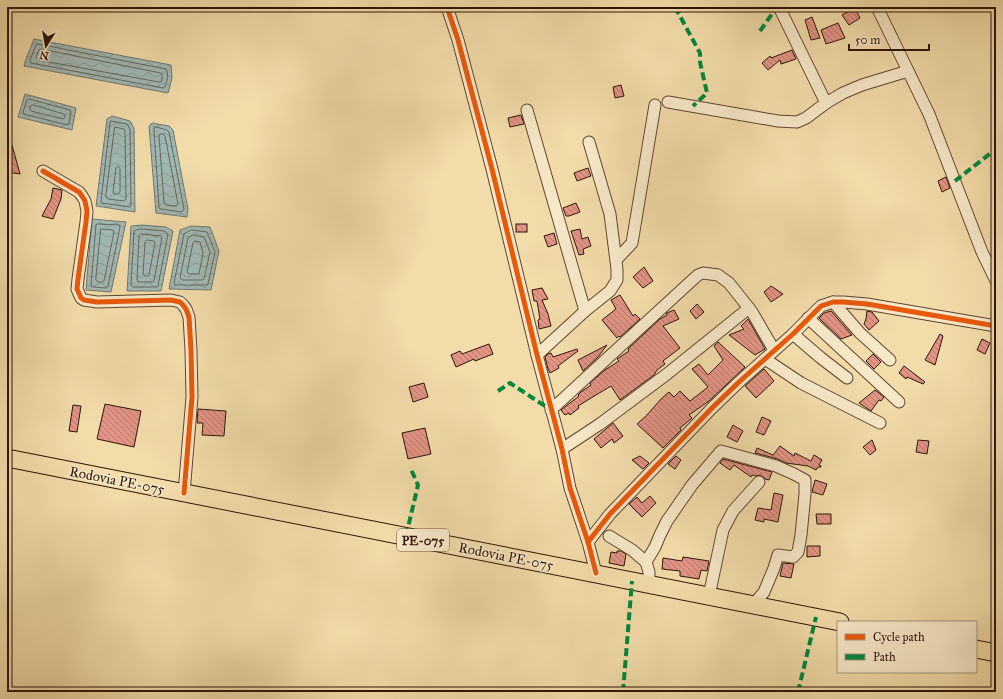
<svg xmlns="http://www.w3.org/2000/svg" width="1003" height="699" font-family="'IM FELL Great Primer',serif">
  <defs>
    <pattern id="water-waves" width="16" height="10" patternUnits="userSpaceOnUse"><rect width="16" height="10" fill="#a0b9b4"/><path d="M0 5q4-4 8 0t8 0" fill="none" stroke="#8a9e99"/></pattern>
    <pattern id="building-back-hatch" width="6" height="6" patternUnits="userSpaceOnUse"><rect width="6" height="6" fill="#e39485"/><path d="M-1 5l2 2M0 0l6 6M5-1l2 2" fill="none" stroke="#b8786b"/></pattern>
  </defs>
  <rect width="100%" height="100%" fill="#f2dcaa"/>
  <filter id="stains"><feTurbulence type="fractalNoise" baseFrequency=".005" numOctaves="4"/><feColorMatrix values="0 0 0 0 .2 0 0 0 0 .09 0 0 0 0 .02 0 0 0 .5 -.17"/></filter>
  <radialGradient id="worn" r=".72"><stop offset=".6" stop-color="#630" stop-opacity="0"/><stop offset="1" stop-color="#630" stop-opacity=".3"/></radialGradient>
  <g fill="url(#water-waves)" stroke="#72776f">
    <polygon points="34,39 171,65 172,78 168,93 24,66 26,59"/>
    <polygon points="25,94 76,108 72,130 18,117"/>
    <polygon points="112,116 130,121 134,128 135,212 96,206 107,119"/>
    <polygon points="152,123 169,126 173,130 188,209 187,217 156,213 149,126"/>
    <polygon points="92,219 126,222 111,292 86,290"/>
    <polygon points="142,225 166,227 173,231 161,291 127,291 131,226"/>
    <polygon points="191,226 210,227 219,251 211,290 169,289 180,230"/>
  </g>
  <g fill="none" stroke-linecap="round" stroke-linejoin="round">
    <g stroke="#66665e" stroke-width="1">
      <path d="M38,44l128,25c3,5 1,12 -1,18l-2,1 -132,-25 -1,-1v-2l6,-15z"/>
      <polygon points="41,49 161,73 162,75 162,81 159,82 38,60 36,57 39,50"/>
      <polygon points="29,99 70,110 71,112 69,124 67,125 24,114 23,112 27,100"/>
      <polygon points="33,105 64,114 65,115 65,117 63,119 31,111 30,109 30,107"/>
      <polygon points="111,121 127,124 130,129 131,205 130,207 102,203 101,201 110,123"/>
      <polygon points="115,127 124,129 125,131 126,199 124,201 108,199 106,197"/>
      <polygon points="156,127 167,130 169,132 184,209 182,212 161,209 159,208 154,130 154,128"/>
      <polygon points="160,134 163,134 165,136 178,204 176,206 166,205 164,203 159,136"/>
      <polygon points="118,166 120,168 120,192 118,194 114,194 113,192 116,168"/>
      <polygon points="98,224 119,225 120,227 108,286 106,288 93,287 91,285 96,225"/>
      <polygon points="101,229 113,230 114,232 104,281 102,282 98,282 96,280"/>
      <polygon points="142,229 164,231 168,234 158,286 157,287 133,287 131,285 134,231 136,230"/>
      <polygon points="192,230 207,232 215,252 208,284 206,285 175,285 174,283 184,234"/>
      <polygon points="141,234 161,236 162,237 154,281 153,282 138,282 137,280 139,236"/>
      <polygon points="193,235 204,237 210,252 204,279 202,280 182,280 180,278 188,238"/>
      <polygon points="147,240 154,241 155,243 149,275 148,276 145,276 143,274 145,242"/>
      <polygon points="195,241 200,242 203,253 199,274 189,274 187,272 193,243"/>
    </g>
  </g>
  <g fill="url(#building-back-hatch)" stroke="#2d1407">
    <polygon points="855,8 860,18 849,25 842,15"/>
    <polygon points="812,17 820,38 811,40 805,20"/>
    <polygon points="838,23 845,38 826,44 821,30"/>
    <polygon points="792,50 796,59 781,64 780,60 768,70 762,63 770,56 771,58"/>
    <polygon points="621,85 624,96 615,98 613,87"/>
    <polygon points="521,115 524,124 510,127 508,118"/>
    <polygon points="12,145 20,174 7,172 7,160"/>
    <polygon points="588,168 591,176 577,181 574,173"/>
    <polygon points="946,177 950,188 942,192 938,181"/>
    <polygon points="53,188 62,190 61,199 53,219 42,216 51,199"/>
    <polygon points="576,203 580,212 569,216 566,216 563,208"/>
    <rect x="516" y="224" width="11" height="8"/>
    <polygon points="580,229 582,239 588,237 591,246 583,249 584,254 579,255 571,231"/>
    <polygon points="554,233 557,244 548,247 544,236"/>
    <polygon points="644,267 653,281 643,288 633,277"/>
    <polygon points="771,286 783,294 771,302 764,292"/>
    <polygon points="542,288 548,299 542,300 548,314 551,326 539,329 538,320 540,319 537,301 534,301 532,290"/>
    <polygon points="620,295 633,316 635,314 640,319 620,337 619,336 617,338 602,320 616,309 611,300"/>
    <polygon points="697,304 704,312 696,319 690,311"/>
    <polygon points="674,310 679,319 663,326 680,348 663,361 665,364 657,370 654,375 620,400 611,386 591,398 578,406 579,408 570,415 569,413 565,415 561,410 579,396 578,395 581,392 591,385 590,383 605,370 619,361 617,359 629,351 628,349 660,319 667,315 666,313 667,313"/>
    <polygon points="831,311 852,335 841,339 821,320 819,318 824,313"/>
    <polygon points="867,311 872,312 879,321 869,330 864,324 866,319"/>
    <polygon points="748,319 765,349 755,355 729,335 744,329 741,326"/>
    <polygon points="940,334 943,336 935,365 925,360"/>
    <polygon points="982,339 990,343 985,354 977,350"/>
    <polygon points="718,342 745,367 709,401 689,415 692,418 680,428 681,430 663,448 637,424 646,416 662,398 669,392 674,397 680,391 690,401 708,387 692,369 699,364 708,375 723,360 714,346"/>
    <polygon points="489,344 493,354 475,361 474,359 456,367 451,355 460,351 462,354"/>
    <polygon points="607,345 598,357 583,371 578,360"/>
    <polygon points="577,349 578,351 558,366 559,368 550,373 548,369 545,357 548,354 551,353 553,357"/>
    <polygon points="873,354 881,362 874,369 866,361"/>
    <polygon points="904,366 925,382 923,384 907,377 906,379 899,373"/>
    <polygon points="764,369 774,381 756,398 745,386"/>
    <polygon points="424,383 428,397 413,402 409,387"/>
    <polygon points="875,390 884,397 881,401 879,400 871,411 859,403"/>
    <polygon points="105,404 141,411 134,447 97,439"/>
    <polygon points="73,405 81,406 77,432 69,431"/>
    <polygon points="198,409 226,411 224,436 202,435 203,423 197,423"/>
    <polygon points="762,417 771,421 764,435 756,432"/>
    <polygon points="613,423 623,436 614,443 612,439 601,448 594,439"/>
    <polygon points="733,425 743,431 737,442 727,437"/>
    <polygon points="425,428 431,454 408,459 402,433"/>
    <polygon points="872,440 876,450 870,455 863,447"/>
    <polygon points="918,440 929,441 927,454 916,452"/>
    <polygon points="780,446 794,456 795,453 811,461 814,455 822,460 819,465 821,466 821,467 818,467 816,470 808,466 786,463 778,459 755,453 757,448 773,455"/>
    <polygon points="640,456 649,463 643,469 632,460"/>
    <polygon points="676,456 681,460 675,469 668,464"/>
    <polygon points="723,459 772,472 769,480 765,479 763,477 760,475 756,476 752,475 751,477 734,465 730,470 720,463"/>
    <polygon points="815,480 827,484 823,495 812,492"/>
    <polygon points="774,493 783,495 778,522 764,519 764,522 755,520 758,508 771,510"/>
    <polygon points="650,496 656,503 642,517 629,504 637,497 642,503"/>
    <polygon points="816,514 831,514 831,524 817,524"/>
    <polygon points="807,546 820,546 820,556 807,557"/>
    <polygon points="617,551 621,551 626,554 624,566 609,563 611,552 617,553"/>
    <polygon points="683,557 709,561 707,571 701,570 699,579 680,576 680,571 662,569 663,558 682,561"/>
    <polygon points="783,563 794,564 791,578 780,576"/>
  </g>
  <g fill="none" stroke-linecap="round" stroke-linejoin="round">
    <defs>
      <g id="street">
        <polyline points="447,7 458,40 492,169 537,355 562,449 570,488 588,542 596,573"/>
        <polyline points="779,7 826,103"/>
        <polyline points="877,7 929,114 982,252 996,281"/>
        <polyline points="668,102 778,121 797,122 806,118 826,103 843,93 862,85 908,71"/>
        <polyline points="527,110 585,311"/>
        <polyline points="43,171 79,192 82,196 85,201 87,211 86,222 78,279 77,289 81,298 84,300 97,302 171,300 180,302 183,305 186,309 189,317 191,350 192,397 184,493"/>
        <polyline points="616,260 632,243 655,105"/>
        <polyline points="833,302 860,333 890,360"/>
        <polyline points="808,318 899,402"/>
        <polyline points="793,334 821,358 847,378"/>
        <polyline points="537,355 585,311 610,291 617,280 617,269 610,214 589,142"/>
        <polyline points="765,359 801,383 880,423"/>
        <polyline points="551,410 687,285 698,275 703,273 718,275 729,283 752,312 774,350"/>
        <polyline points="562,449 600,424 667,374 749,308"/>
        <polyline points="609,536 632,550 646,562 649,572 649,584"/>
        <polyline points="588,542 610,514 712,408 740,381 793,334 821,306 833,302 843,302 867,304 996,326"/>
        <polyline points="646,562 655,547 660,535 667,521 692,485 721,451 776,466 794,474 805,480 805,494 801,535 798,552 793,557 778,555 774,568 764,592 753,605"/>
        <polyline points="709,596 723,530 733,511 759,482"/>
      </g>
      <g id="primary">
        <polyline points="7,458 840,622"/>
        <polyline points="976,649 996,653"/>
      </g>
    </defs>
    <use href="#street" stroke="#5e4630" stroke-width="13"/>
    <use href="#primary" stroke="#2d1407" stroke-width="19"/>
    <use href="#street" stroke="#f7e8c8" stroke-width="11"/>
    <use href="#primary" stroke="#f2dcaa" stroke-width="17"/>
    <g stroke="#00873e" stroke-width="4" stroke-dasharray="8 4" stroke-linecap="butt">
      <polyline points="675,7 700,53 700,62 707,93 693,106"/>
      <polyline points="760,31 777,7"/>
      <polyline points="955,181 996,149"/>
      <polyline points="498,391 510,383 551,410"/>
      <polyline points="406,536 418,485 410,467"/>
      <polyline points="623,692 632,581"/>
      <polyline points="798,692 816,617"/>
    </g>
    <defs>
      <g id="cycleway">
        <polyline points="447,7 458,40 492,169 537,355 562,449 570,488 588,542 596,573"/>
        <polyline points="43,171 79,192 82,196 85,201 87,211 86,222 78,279 77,289 81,298 84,300 97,302 171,300 180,302 183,305 186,309 189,317 191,350 192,397 184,493"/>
        <polyline points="588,542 610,514 712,408 740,381 793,334 821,306 833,302 843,302 867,304 996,326"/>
      </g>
    </defs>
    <use href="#cycleway" stroke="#f7e8c8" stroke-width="8"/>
    <use href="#cycleway" stroke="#e8590c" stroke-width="5"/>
  </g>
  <g text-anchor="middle" stroke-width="3" stroke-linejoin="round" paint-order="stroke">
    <rect fill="#f7e8c8" stroke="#6a5441" stroke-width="1" x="397" y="529" width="52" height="22" rx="3"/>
    <g font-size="13" font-weight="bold" fill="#2d1407">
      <text x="423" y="545">PE-075</text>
    </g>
    <g font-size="14" fill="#2d1407" stroke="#f7e8c8">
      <text transform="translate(117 480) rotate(11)" y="5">Rodovia PE-075</text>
      <text transform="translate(506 556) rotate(11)" y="5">Rodovia PE-075</text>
    </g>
  </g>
  <rect width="1003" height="699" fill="none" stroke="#f2dcaa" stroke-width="24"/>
  <rect x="8" y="8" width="987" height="683" fill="none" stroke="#2d1407" stroke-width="2"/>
  <rect x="12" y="12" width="979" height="675" fill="none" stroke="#2d1407"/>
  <rect x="837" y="621" width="140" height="52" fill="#f7e8c8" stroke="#a6937b"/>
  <rect x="845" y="634" width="20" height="6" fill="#e8590c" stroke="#a6937b"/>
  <text x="873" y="641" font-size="12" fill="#2d1407">Cycle path</text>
  <rect x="845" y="654" width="20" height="6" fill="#00873e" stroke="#a6937b"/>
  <text x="873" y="661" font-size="12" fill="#2d1407">Path</text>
  <g transform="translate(46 46) rotate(191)" stroke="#f7e8c8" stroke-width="3" paint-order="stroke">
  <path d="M0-3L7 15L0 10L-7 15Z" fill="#2d1407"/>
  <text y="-6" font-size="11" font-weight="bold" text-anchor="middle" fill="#2d1407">N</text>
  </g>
  <path d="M849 44v6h80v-6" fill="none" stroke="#2d1407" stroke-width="2"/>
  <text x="855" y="44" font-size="12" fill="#2d1407" stroke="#f7e8c8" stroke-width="3" paint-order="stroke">50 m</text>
  <rect width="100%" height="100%" filter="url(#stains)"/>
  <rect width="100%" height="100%" fill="url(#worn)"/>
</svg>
